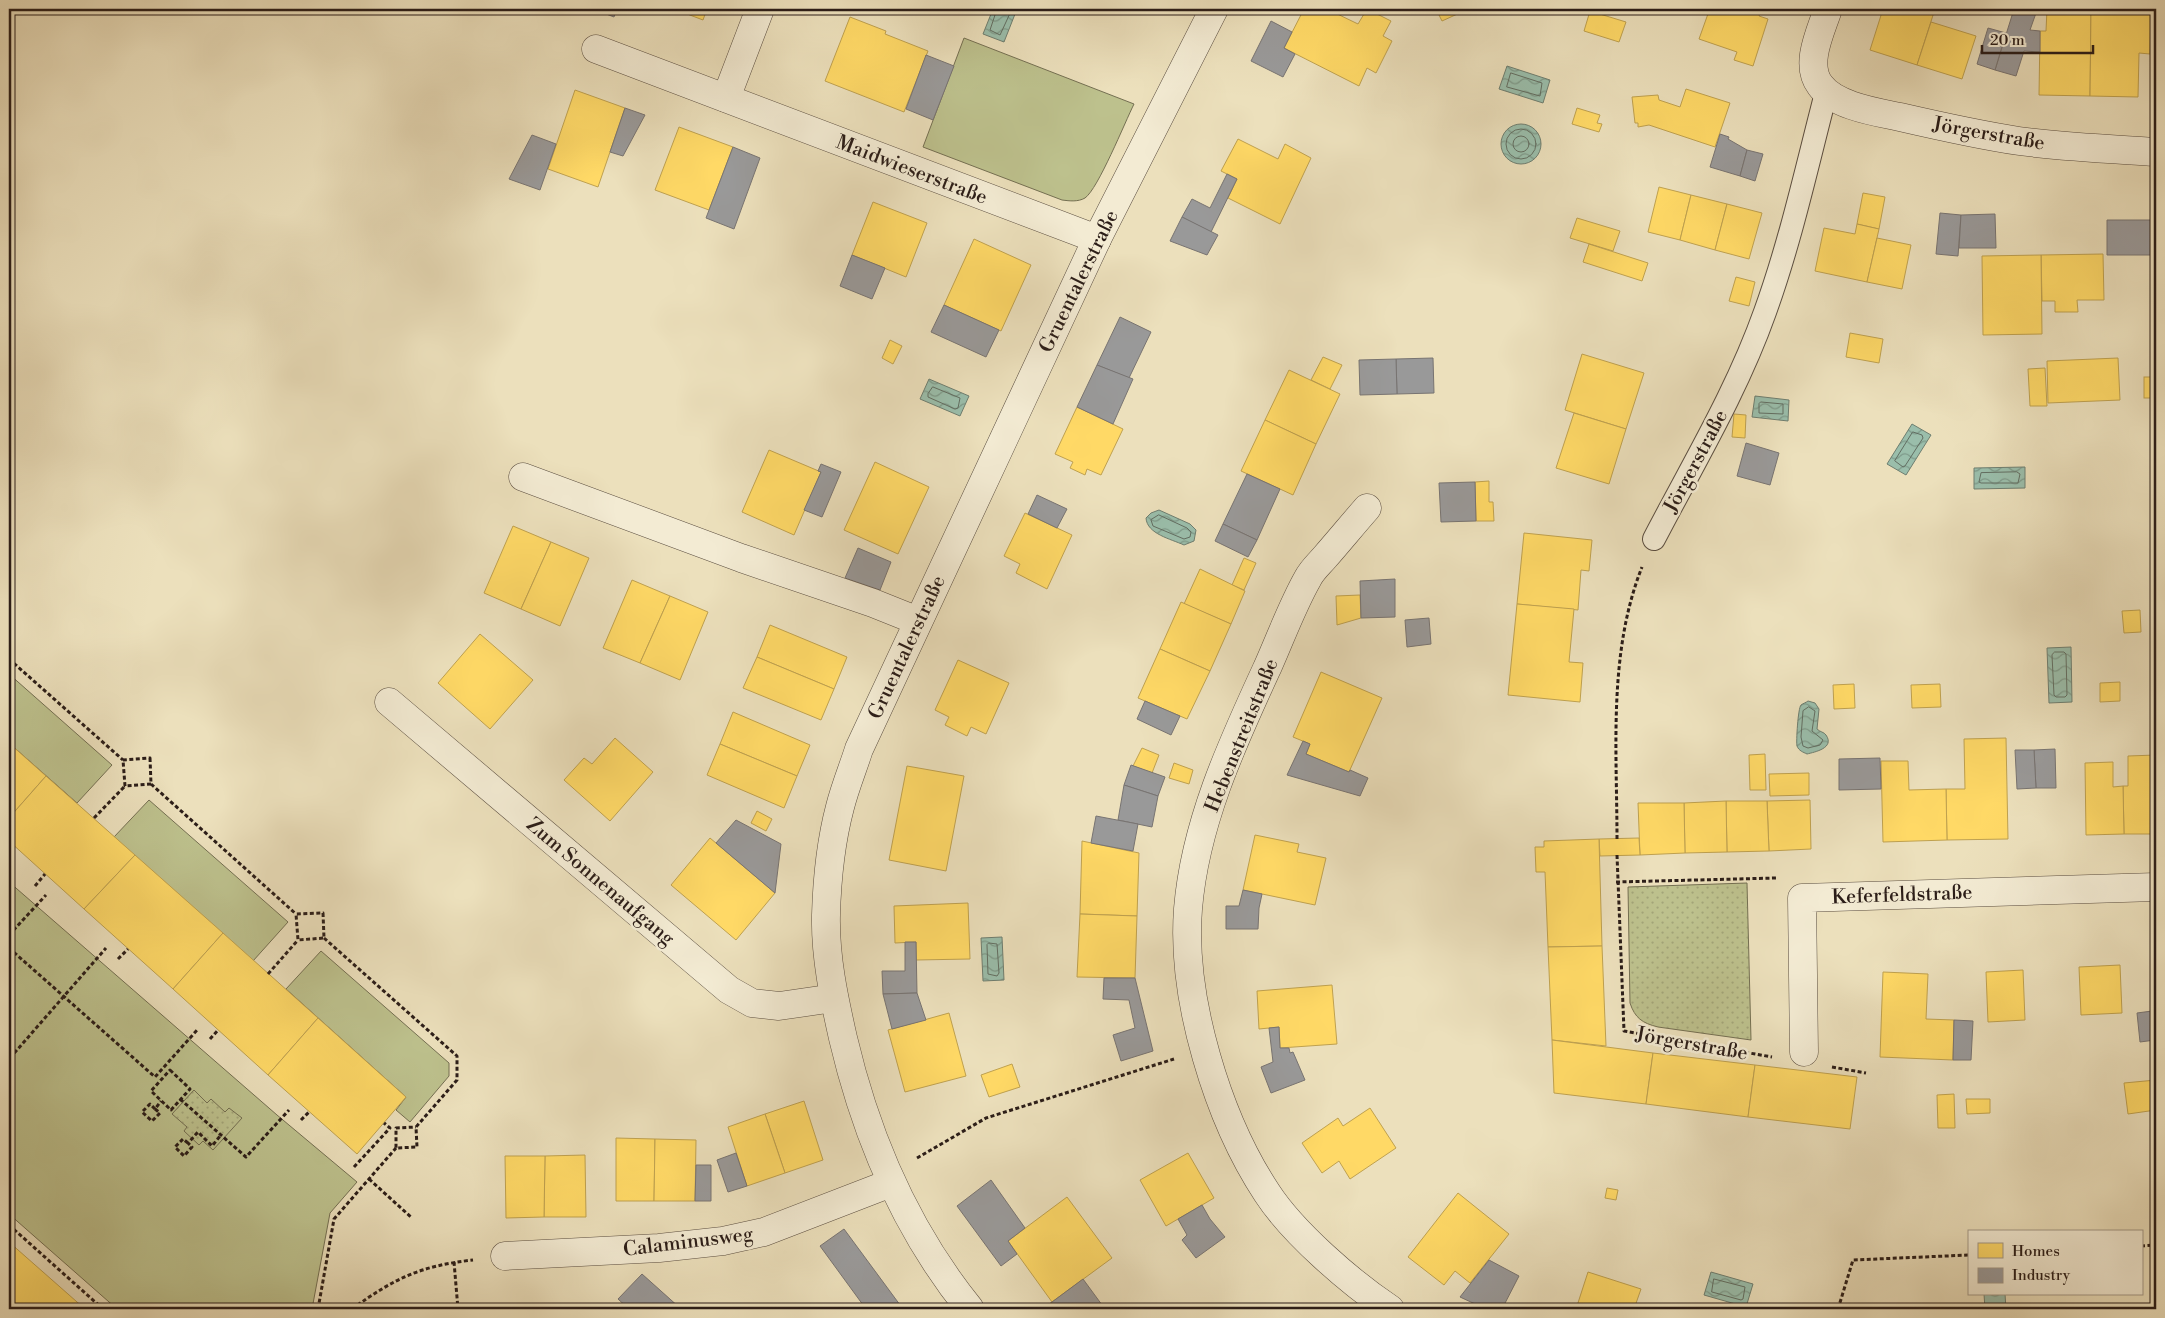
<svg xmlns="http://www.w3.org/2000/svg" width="2165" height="1318" font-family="'Libre Bodoni',serif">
  <defs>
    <pattern id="park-dots" width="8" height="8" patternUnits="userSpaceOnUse" patternTransform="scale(1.25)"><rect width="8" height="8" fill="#bdc18d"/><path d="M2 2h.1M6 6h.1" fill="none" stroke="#a3a579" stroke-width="1.8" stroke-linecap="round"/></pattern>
    <pattern id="water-waves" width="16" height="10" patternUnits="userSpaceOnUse" patternTransform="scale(1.25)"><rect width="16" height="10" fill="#9abeab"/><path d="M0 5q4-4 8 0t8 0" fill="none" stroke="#7e9a8a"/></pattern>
  </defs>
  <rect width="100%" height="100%" fill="#ece0bc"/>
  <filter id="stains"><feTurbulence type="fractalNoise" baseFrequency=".004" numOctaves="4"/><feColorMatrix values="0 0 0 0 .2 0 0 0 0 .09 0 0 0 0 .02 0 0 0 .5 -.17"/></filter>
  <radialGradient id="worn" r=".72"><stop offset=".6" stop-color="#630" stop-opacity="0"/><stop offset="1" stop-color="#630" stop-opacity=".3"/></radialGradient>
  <g fill="#bdc18d" stroke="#746f52">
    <path d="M964,38l170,66c-9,18 -36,85 -49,94 -7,4 -15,3 -23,2l-139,-53z"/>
    <polygon points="9,674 112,765 77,803 9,743"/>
    <polygon points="149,800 288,922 253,961 114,837"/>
    <polygon points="9,882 277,1115 357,1182 330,1213 312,1309 117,1309 9,1214"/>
    <polygon points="321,951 449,1063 449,1076 410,1122 396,1110 406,1097 286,989"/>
  </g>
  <g fill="url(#park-dots)" stroke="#746f52">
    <path d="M1747,883l4,157 -93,-13c-16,-4 -23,-9 -28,-24l-2,-116z"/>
    <polygon points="194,1090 207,1103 211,1099 225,1112 229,1108 242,1118 213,1150 203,1141 199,1145 184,1131 187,1127 172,1114"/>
  </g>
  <g fill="url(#water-waves)" stroke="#6e7e70">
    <polygon points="993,9 1017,9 1004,42 983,34"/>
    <polygon points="1507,66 1550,80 1543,103 1499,89"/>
    <circle cx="1521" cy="144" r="20"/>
    <polygon points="929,379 969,396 960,416 920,399"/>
    <polygon points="1755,396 1789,400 1788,421 1752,417"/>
    <polygon points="1912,424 1931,435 1906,475 1887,464"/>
    <polygon points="2025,467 2025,488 1974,489 1974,468"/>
    <path d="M1159,510l31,14 6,6 -2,11 -10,4c-13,-6 -37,-11 -38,-27l5,-5z"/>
    <polygon points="2071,647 2072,702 2049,703 2047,648"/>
    <path d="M1808,701l7,2 4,6 -2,20c3,3 7,3 9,6 9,13 -11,17 -19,19 -4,-2 -8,-3 -10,-8 -1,-4 1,-38 4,-41 1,-1 6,-3 7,-4z"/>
    <polygon points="1002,937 1004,980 983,981 981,938"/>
    <polygon points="1711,1272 1753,1284 1746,1307 1704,1295"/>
    <polygon points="1984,1294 2005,1294 2006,1309 1985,1309"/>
  </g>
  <g fill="#ffd966" stroke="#bfa14f">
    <polygon points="674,9 707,9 703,20"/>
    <polygon points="1304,9 1327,9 1358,24 1367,9 1391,21 1383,36 1392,41 1376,73 1367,68 1359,86 1284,48"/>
    <polygon points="1436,9 1462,9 1464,11 1442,21"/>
    <polygon points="1703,9 1754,9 1761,11 1759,16 1768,19 1753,66 1734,60 1737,52 1699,39 1709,11"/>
    <polygon points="1883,9 1935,9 1917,65 1870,50"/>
    <polygon points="2047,9 2091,9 2090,96 2039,95 2040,31 2046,31"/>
    <polygon points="2091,9 2151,9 2150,54 2139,53 2138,97 2090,96"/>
    <polygon points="1590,11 1626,22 1619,42 1584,31"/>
    <polygon points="850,17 886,31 885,34 928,51 904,112 825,81"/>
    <polygon points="1931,22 1976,36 1962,79 1917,65"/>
    <polygon points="1686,89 1730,103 1715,147 1649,125 1638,127 1638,123 1635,123 1632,97 1658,95 1659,100 1680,107"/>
    <polygon points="575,90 625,108 598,187 548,169"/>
    <polygon points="1577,108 1600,115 1597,123 1602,124 1599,132 1572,124"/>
    <polygon points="679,127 733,147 709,210 655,190"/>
    <polygon points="1238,139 1278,159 1285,144 1311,158 1280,224 1228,198 1237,179 1221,171"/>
    <polygon points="1659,187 1691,195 1680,240 1648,232"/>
    <polygon points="1863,193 1885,197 1879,229 1857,224"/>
    <polygon points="1691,195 1727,204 1715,250 1680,240"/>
    <polygon points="873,202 927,223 906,277 852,255"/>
    <polygon points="1727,204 1762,213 1749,259 1715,250"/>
    <polygon points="1577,218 1620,231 1613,251 1570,238"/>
    <polygon points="1857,224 1879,229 1867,282 1815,271 1824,228 1855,234"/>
    <polygon points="1877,238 1911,245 1902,289 1867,282"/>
    <polygon points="974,239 1031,265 1001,331 944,305"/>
    <polygon points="1589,244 1648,263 1642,281 1583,262"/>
    <polygon points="2103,254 2104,300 2077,300 2078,312 2055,312 2055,301 2042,301 2041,255"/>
    <polygon points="2041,255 2042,334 1983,335 1982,256"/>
    <polygon points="1736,277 1755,282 1749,306 1729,301"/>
    <polygon points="1850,333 1883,339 1879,363 1846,357"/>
    <polygon points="890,340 902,346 893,364 882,358"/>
    <polygon points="1582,354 1644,373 1626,429 1565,410"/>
    <polygon points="1323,357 1342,365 1330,389 1311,380"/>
    <polygon points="2118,358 2120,400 2048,403 2047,361"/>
    <polygon points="2045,368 2047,406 2030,406 2028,369"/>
    <polygon points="1289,370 1340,394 1316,444 1265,420"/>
    <rect x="2144" y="377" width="12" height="21"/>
    <polygon points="1077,407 1123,429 1101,475 1087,469 1085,475 1070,468 1073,462 1055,454"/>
    <polygon points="1574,413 1626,429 1609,484 1556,468"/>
    <polygon points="1734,414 1746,415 1745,438 1732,437"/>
    <polygon points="1265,420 1316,444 1293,495 1241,471"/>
    <polygon points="769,450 821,472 794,535 742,512"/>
    <polygon points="875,462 929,487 898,554 844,530"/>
    <polygon points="1489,481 1489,502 1493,502 1494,521 1476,521 1475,482"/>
    <polygon points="1025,513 1072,535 1047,589 1016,573 1020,564 1004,556"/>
    <polygon points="513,526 551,542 521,609 484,593"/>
    <polygon points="1524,533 1592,540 1589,571 1581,570 1578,610 1517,604"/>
    <polygon points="551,542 589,558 560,626 521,609"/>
    <polygon points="1244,558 1256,563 1244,590 1232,585"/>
    <polygon points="1200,569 1245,591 1231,624 1184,604"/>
    <polygon points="632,580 670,596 640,663 603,648"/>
    <polygon points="1360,595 1361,618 1337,625 1336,596"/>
    <polygon points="670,596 708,612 680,680 640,663"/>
    <polygon points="1181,602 1231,624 1210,671 1160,649"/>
    <polygon points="1517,604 1574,609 1569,662 1583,663 1580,702 1508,695"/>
    <polygon points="2140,610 2141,632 2124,633 2122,611"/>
    <polygon points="770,625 847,657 834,689 757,657"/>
    <polygon points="480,634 533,680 490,729 438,683"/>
    <polygon points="1160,649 1210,671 1187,719 1138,698"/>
    <polygon points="757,657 834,689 821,720 743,688"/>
    <polygon points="958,660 1009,683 986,734 971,727 967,736 945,725 949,717 935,710"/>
    <polygon points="1321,672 1382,698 1349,772 1306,754 1310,744 1293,737"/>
    <polygon points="2120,682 2120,701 2100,702 2100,683"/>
    <polygon points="1854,684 1855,708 1834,709 1833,685"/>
    <polygon points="1940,684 1941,707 1912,708 1911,685"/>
    <polygon points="733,712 810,745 797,776 720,744"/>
    <polygon points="615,738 653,772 610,821 564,780 584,758 592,764"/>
    <polygon points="2006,738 2008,839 1947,840 1946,789 1965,789 1964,739"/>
    <polygon points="9,743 46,776 9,818"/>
    <polygon points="720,744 797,776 784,808 707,775"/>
    <polygon points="1142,748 1159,755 1152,773 1133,766"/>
    <polygon points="1765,754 1766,790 1750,790 1749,755"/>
    <polygon points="2156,755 2156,834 2124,834 2123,786 2128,786 2128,756"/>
    <polygon points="1881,761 1908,761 1909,790 1946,789 1947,840 1883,842"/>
    <polygon points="2113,762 2113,787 2123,786 2124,834 2086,835 2085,763"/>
    <polygon points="1174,763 1193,770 1189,784 1169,778"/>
    <polygon points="907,766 964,776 946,871 889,860"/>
    <polygon points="1809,773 1809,795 1770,796 1769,774"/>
    <polygon points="46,776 135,855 84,909 9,841 9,818"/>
    <polygon points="1810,800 1811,849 1769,851 1767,801"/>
    <polygon points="1726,801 1767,801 1769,851 1727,852"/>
    <polygon points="1726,801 1727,852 1685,853 1684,803"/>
    <polygon points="1638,803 1684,803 1685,853 1640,855"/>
    <polygon points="757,811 772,819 766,831 751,823"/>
    <polygon points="1255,835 1299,844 1297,852 1326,858 1315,905 1243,890"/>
    <polygon points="710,838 775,893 736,940 671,885"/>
    <polygon points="1639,838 1640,855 1600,856 1599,839"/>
    <polygon points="1599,839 1602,946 1548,947 1545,872 1536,872 1535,847 1544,847 1544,841"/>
    <polygon points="1082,841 1139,853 1137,916 1080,914"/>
    <polygon points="135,855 223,933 173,989 84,909"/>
    <polygon points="968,903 970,959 916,960 916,942 895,943 894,906"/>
    <polygon points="1080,914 1137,916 1135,978 1077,977"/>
    <polygon points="223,933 318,1018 268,1075 173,989"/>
    <polygon points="1602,946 1606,1046 1552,1040 1548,947"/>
    <polygon points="2120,965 2122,1013 2081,1015 2079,967"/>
    <polygon points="2023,970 2025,1020 1988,1022 1986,972"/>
    <polygon points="1883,972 1928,974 1926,1019 1954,1020 1953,1060 1880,1057"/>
    <polygon points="1332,985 1337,1044 1280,1048 1279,1027 1259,1029 1257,991"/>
    <polygon points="949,1013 966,1076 905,1092 888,1030"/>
    <polygon points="318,1018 406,1097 357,1154 268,1075"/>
    <polygon points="1552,1040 1653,1053 1646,1104 1554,1093"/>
    <polygon points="1653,1053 1755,1065 1748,1117 1646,1104"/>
    <polygon points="1012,1064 1020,1087 989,1097 981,1075"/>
    <polygon points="1755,1065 1857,1077 1850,1129 1748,1117"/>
    <polygon points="2156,1080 2156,1110 2128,1114 2124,1083"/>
    <polygon points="1954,1094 1955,1128 1938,1128 1937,1095"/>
    <polygon points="1966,1099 1990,1099 1990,1113 1967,1114"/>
    <polygon points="804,1101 823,1160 785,1173 765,1114"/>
    <polygon points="1370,1108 1396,1148 1350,1179 1339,1161 1322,1173 1302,1143 1338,1118 1343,1126"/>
    <polygon points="765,1114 785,1173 747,1186 728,1127"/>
    <polygon points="616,1138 655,1139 654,1201 616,1201"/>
    <polygon points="655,1139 696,1140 695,1201 654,1201"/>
    <polygon points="1188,1153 1214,1198 1166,1226 1140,1180"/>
    <polygon points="585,1155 586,1217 544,1217 545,1156"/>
    <polygon points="505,1156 545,1156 544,1217 506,1218"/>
    <polygon points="1607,1188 1618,1190 1616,1200 1605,1198"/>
    <polygon points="1458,1193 1509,1234 1470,1283 1455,1271 1444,1285 1408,1257"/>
    <polygon points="1067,1197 1112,1258 1052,1302 1008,1241"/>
    <polygon points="9,1242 85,1309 9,1309"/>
    <polygon points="1588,1272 1641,1289 1634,1309 1576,1309"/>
  </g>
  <g fill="#999" stroke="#787472">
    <polygon points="602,9 617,9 614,17 601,12"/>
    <polygon points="2014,9 2023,9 2036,13 2030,30 2040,31 2040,52 2024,51 2016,76 1995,70"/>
    <polygon points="1271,21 1292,32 1284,48 1295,54 1283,77 1251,61"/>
    <polygon points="1988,28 2006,33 1995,70 1977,64"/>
    <polygon points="926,55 954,66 933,120 906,109"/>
    <polygon points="625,108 645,115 623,156 610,152"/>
    <polygon points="1720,134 1729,137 1728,139 1747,150 1740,176 1710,167"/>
    <polygon points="532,135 556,144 540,190 509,179"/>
    <polygon points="733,147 760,158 734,229 706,218"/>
    <polygon points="1747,150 1763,154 1755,181 1740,176"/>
    <polygon points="1227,174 1237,179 1211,232 1182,217 1192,199 1210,208"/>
    <polygon points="1940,213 1961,215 1958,256 1936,254"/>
    <polygon points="1995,214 1996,248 1959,248 1961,215"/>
    <polygon points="1182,217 1218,235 1207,255 1170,241"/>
    <polygon points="2107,220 2152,220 2151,255 2107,255"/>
    <polygon points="852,255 885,268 872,299 840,286"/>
    <polygon points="944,305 999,330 986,357 931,332"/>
    <polygon points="1120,317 1151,332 1129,378 1097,365"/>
    <polygon points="1433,358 1434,393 1397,394 1396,359"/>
    <polygon points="1396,359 1397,394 1360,395 1359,360"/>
    <polygon points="1097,365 1133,379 1113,424 1077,407"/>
    <polygon points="1746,443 1779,453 1770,485 1737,476"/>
    <polygon points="821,464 841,472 822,517 804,510 821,472 818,471"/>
    <polygon points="1247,474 1280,489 1257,540 1223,524"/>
    <polygon points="1475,482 1476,521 1441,522 1439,483"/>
    <polygon points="1037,495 1067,509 1057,528 1028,514"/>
    <polygon points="1223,524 1257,540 1248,557 1215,541"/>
    <polygon points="858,548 891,562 880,590 845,578"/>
    <polygon points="1395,579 1395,617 1361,618 1360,581"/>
    <polygon points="1429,618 1431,644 1407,647 1405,620"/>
    <polygon points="1145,701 1180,716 1171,735 1137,719"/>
    <polygon points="1303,741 1310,744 1306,754 1349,772 1350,770 1368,778 1360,796 1287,775"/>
    <polygon points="2055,749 2056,788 2036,788 2034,750"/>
    <polygon points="2015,750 2034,750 2036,788 2017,789"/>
    <polygon points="1880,758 1881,789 1839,790 1839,759"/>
    <polygon points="1131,765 1165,777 1158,796 1124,785"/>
    <polygon points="1124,785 1158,796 1152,827 1118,820"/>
    <polygon points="1096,816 1138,824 1133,851 1091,843"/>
    <polygon points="736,820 781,844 775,893 716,843"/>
    <polygon points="1243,890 1262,894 1259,908 1258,929 1226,929 1226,906 1239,906"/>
    <polygon points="905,942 916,942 917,993 883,994 882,971 905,971"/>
    <polygon points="1104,978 1135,978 1153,1051 1121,1061 1113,1035 1135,1028 1129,1000 1103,999"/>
    <polygon points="917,993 926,1020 892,1029 883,994"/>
    <polygon points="2152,1011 2155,1040 2140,1042 2137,1013"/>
    <polygon points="1954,1020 1973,1021 1971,1060 1953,1060"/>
    <polygon points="1279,1027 1280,1048 1289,1048 1290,1053 1293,1052 1305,1080 1271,1093 1261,1067 1273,1062 1269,1028"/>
    <polygon points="736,1153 747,1186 728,1192 717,1160"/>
    <polygon points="696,1165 711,1165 711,1201 695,1201"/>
    <polygon points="991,1180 1025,1228 1008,1241 1017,1254 1001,1266 957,1206"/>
    <polygon points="1202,1205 1210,1219 1225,1237 1196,1258 1182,1240 1187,1235 1178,1219"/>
    <polygon points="844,1229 903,1309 866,1309 820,1246"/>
    <polygon points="1489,1260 1519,1276 1502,1309 1486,1309 1460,1297"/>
    <polygon points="642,1274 680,1308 629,1309 618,1299"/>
    <polygon points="1083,1279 1105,1309 1041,1309 1052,1302"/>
  </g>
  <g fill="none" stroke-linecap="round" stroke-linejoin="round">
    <g stroke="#626e62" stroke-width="1">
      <polyline points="997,9 990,30 1000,35 1012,9"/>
      <polygon points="1511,73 1542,83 1540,96 1507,87"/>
      <circle cx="1521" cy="144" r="15"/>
      <circle cx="1521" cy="144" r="8"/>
      <polygon points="933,387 960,398 958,408 955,409 928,397 928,394"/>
      <polygon points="1761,402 1783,404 1783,414 1759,413 1759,404"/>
      <polygon points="1913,432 1922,435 1923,438 1905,466 1903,467 1895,461"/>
      <polygon points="2017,472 2020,474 2018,483 1981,483 1979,482 1981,473"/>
      <polygon points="1159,515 1187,528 1191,532 1190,537 1184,539 1153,526 1151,520"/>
      <polygon points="2055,652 2064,652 2066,654 2067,695 2065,697 2056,697 2054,695 2052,655"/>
      <polygon points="1809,707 1815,711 1812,731 1823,740 1820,745 1808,748 1803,746 1801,737 1803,711"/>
      <polygon points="989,943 997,944 999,973 997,976 988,974 987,945"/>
      <polygon points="1714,1279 1745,1287 1743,1299 1741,1300 1712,1292"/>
    </g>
    <defs>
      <path id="lane" d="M1654,539c39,-75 83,-148 111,-227 26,-72 42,-146 61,-219"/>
      <g id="street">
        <path d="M1828,9c-7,22 -24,55 -8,76 15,21 56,27 80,32 39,9 79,18 119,24 46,6 92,8 137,11"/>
        <polyline points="596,49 1097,239"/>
        <polyline points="726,98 760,9"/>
        <polyline points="523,477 741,558 873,603 918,621"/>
        <path d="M1367,508c-14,16 -28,33 -42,49 -6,7 -13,13 -17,21 -16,28 -27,59 -40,88 -36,78 -73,157 -80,243 -7,90 30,210 79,284 26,40 84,90 123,116"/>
        <polyline points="389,702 729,990 752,1003 779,1006 834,998"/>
        <polyline points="1804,1052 1802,898 2156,887"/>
        <polyline points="505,1256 659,1248 723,1241 764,1232 891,1183"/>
        <path d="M970,1309c-64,-79 -104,-173 -127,-271 -9,-40 -18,-81 -17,-123 1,-36 5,-74 14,-108 5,-20 13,-39 19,-58l238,-510 117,-230"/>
      </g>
    </defs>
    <use href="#lane" stroke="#5b4e41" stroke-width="24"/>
    <use href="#street" stroke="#5b4e41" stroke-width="29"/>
    <g stroke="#2b1d18" stroke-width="3" stroke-dasharray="4 2.5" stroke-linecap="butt">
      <polyline points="9,659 123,760"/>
      <polygon points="150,758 151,784 125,786 123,760"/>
      <polyline points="151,784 296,914"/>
      <polyline points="94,818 125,786"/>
      <path d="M1617,839c0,-90 -9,-186 25,-272"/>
      <polyline points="1617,855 1624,1031 1772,1057"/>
      <polyline points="1616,882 1776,878"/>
      <polyline points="35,886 45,874"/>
      <polygon points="323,913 324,938 298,940 296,914"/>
      <polyline points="9,935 46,895"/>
      <polyline points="324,938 457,1056 457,1080 416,1127 417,1147 396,1148 396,1128 416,1127"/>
      <polyline points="9,948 155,1077 198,1029"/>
      <polyline points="118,959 128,949"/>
      <polyline points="268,974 298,940"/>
      <polyline points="210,1039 218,1030"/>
      <polyline points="10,1058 106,948"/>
      <polyline points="1832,1067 1866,1073"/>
      <polygon points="170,1070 190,1089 171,1110 151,1091"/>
      <polyline points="180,1099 246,1157 289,1110"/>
      <polyline points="155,1109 150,1104 142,1112 152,1121 160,1113 155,1109 161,1101"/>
      <polyline points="301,1120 309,1112"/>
      <polyline points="188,1143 183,1139 175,1147 184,1156 192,1147 188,1143 198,1132 212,1146 221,1135"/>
      <polyline points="917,1158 986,1118 1174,1059"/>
      <polyline points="354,1167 390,1128 384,1123"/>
      <polyline points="369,1179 412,1218"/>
      <polyline points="9,1225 103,1309"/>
      <polyline points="2141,1246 2156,1245"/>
      <polyline points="454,1262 458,1309"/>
      <polyline points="318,1309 334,1219 396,1148"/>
      <path d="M352,1309c43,-31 68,-43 121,-49"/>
      <polyline points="1838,1309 1853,1260 1969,1255"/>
    </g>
    <use href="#lane" stroke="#f3ebd3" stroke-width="22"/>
    <use href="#street" stroke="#f3ebd3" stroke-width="28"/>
  </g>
  <g text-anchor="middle" stroke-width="5" stroke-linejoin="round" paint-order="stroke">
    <g font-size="20" fill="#2b1d18" stroke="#f3ebd3">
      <text transform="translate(1989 133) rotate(10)" y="7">Jörgerstraße</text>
      <text transform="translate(912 169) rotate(21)" y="7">Maidwieserstraße</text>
      <text transform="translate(1078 281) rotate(-64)" y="7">Gruentalerstraße</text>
      <text transform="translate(1695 461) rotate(-62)" y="7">Jörgerstraße</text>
      <text transform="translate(906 647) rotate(-65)" y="7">Gruentalerstraße</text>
      <text transform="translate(1241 735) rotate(-68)" y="7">Hebenstreitstraße</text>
      <text transform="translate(601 881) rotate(40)" y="7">Zum Sonnenaufgang</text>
      <text transform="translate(1902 894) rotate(-2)" y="7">Keferfeldstraße</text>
      <text transform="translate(1692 1043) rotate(10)" y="7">Jörgerstraße</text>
      <text transform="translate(688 1241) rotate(-7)" y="7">Calaminusweg</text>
    </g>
  </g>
  <rect width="2165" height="1318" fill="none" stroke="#ece0bc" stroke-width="30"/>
  <rect x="10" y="10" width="2145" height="1298" fill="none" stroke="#2b1d18" stroke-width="2.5"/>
  <rect x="15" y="15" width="2135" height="1288" fill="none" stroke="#2b1d18"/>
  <rect x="1968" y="1230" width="175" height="65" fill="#f3ebd3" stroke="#a39988"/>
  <rect x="1978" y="1243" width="25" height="15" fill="#ffd966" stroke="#a39988"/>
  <text x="2012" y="1256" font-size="15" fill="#2b1d18">Homes</text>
  <rect x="1978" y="1268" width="25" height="15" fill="#999999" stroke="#a39988"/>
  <text x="2012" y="1280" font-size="15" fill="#2b1d18">Industry</text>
  <path d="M1982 45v8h111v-8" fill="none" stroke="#2b1d18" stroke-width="2.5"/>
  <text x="1990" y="45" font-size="15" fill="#2b1d18" stroke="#f3ebd3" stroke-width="4" paint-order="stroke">20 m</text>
  <rect width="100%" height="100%" filter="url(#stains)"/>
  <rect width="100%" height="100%" fill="url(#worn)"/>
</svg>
